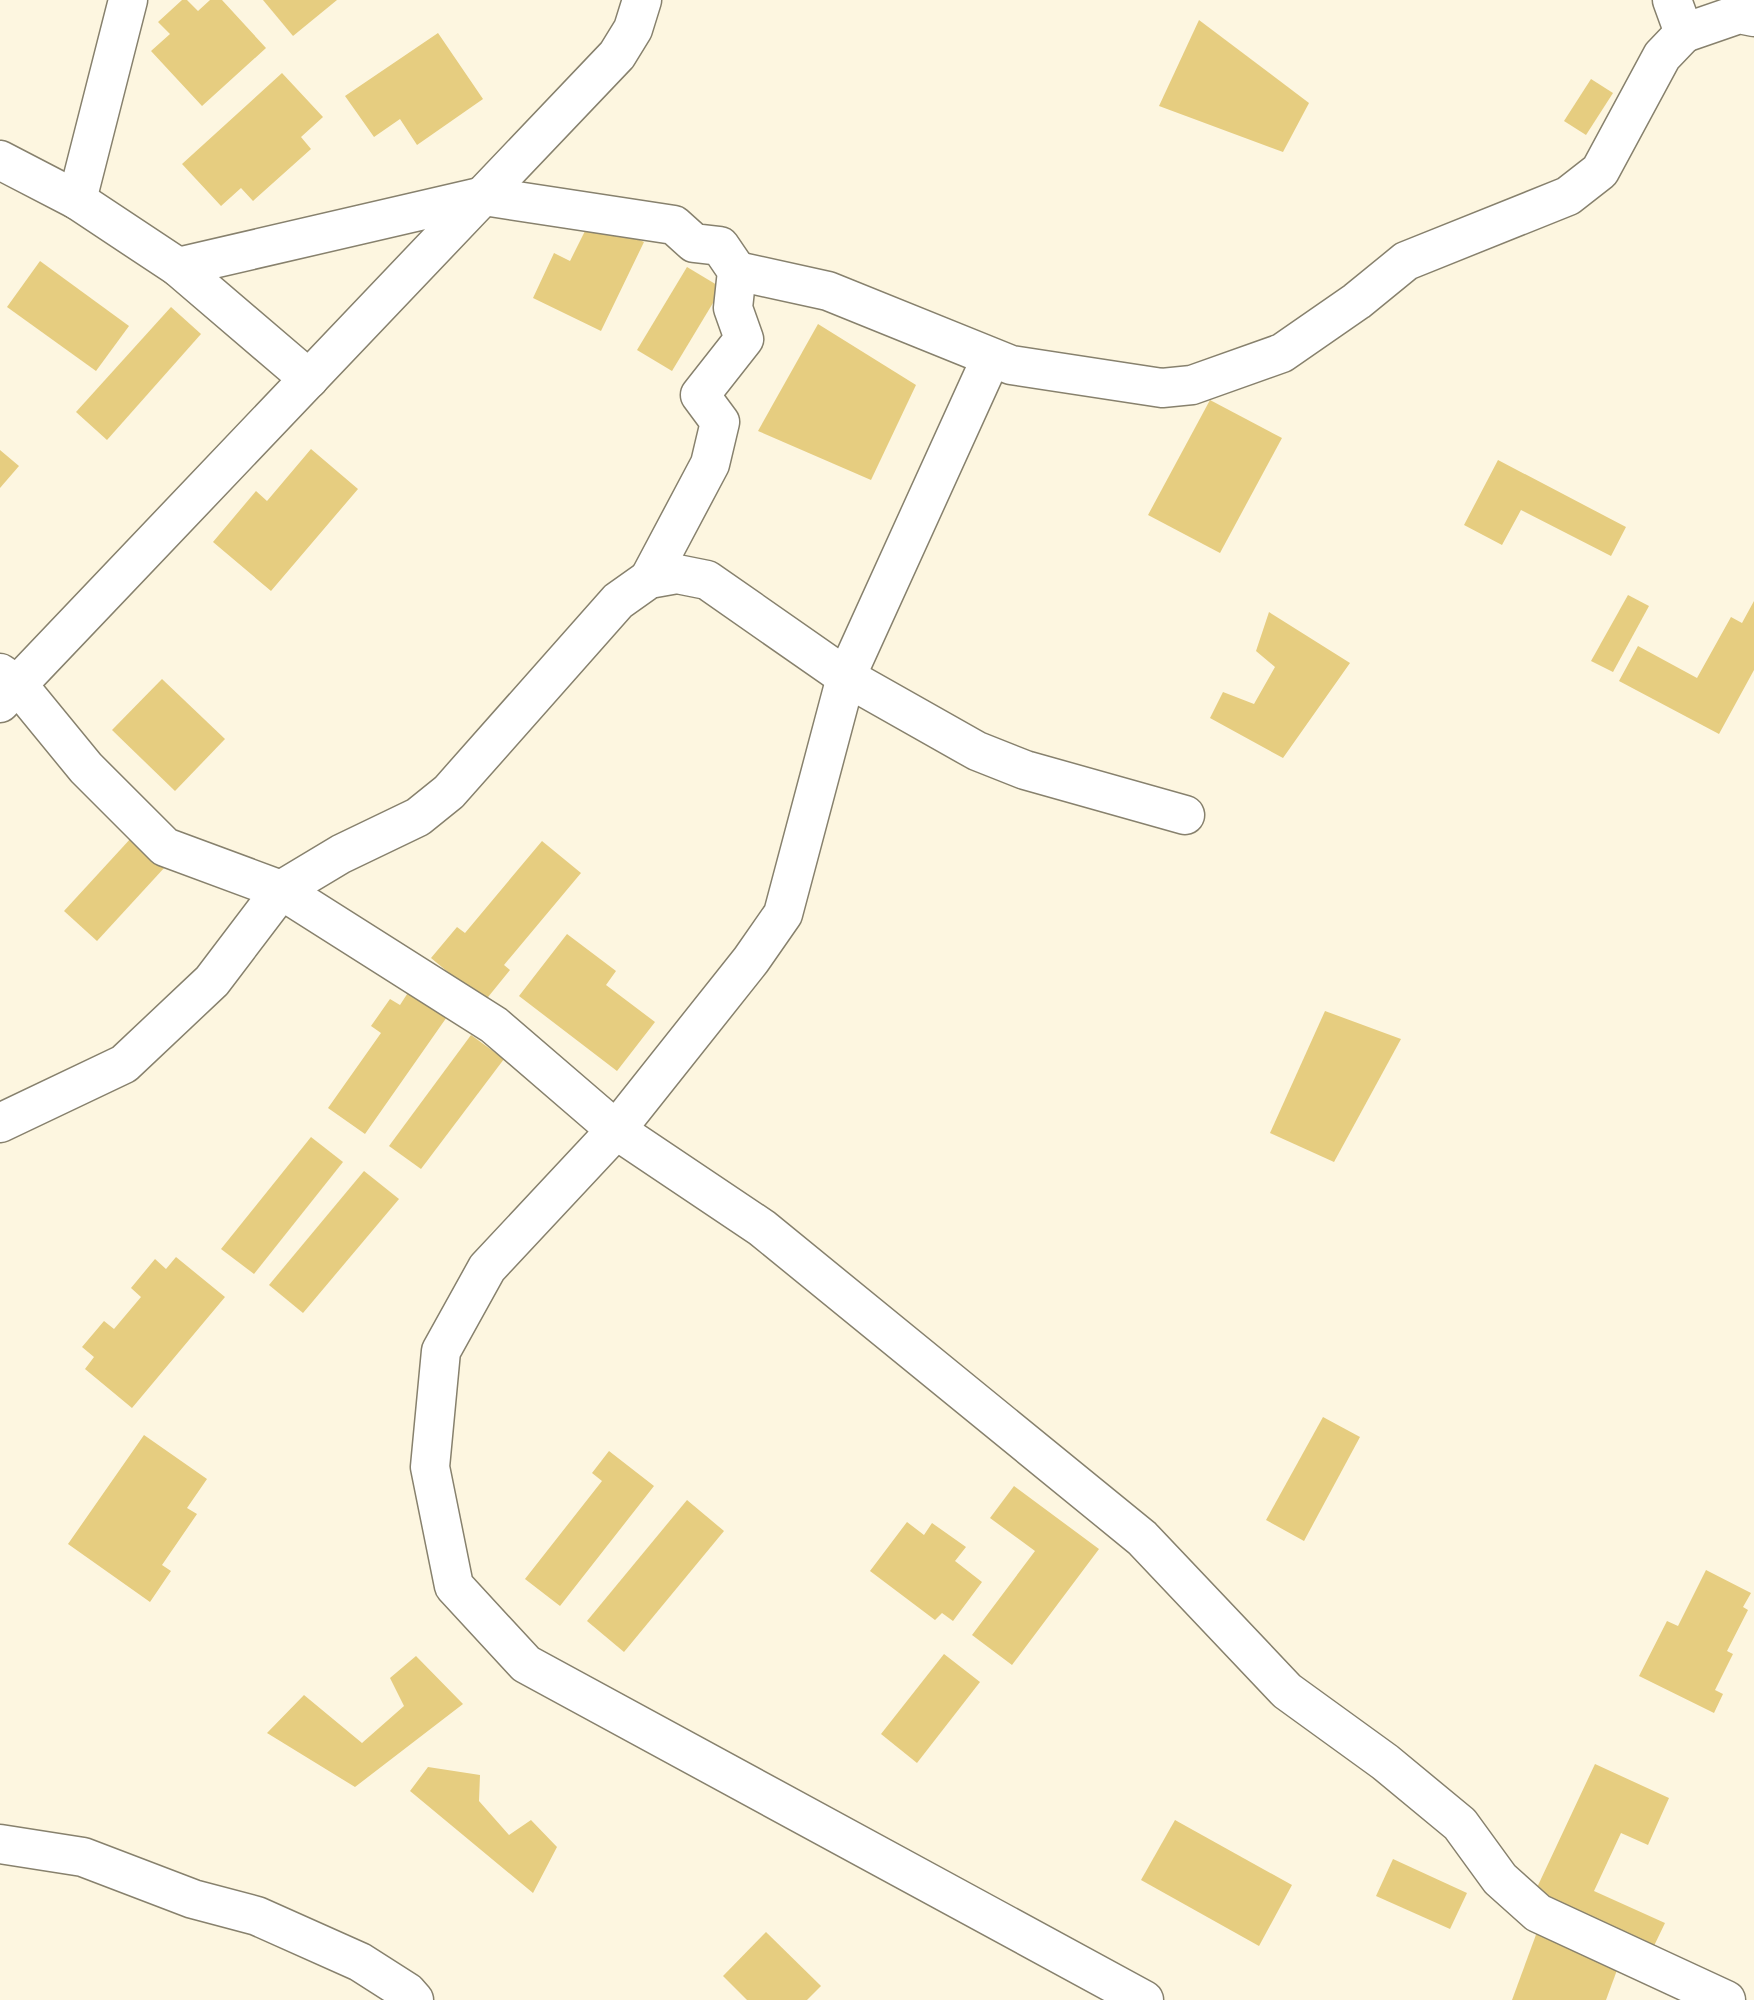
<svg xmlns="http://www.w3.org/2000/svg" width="1754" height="2000" font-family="'IBM Plex Serif',serif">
  <rect width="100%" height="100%" fill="#fdf6e0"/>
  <g fill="#e6cd80">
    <polygon points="182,0 187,0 198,11 210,0 222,0 266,48 202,106 151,51 170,34 158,22"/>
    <polygon points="263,0 337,0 293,36"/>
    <polygon points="1199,20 1309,103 1283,152 1159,106"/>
    <polygon points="438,33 483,99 417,145 400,119 374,137 345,96"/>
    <polygon points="282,73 323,117 301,137 311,149 253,201 241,188 221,206 182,164"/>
    <polygon points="1591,79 1613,93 1586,135 1564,121"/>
    <polygon points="592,217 644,242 601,331 533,298 554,253 570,261"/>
    <polygon points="40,261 129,326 96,371 7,307"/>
    <polygon points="687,267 722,288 672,371 637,350"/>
    <polygon points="171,307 201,334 107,440 76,412"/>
    <polygon points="818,324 916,385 871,480 758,431"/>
    <polygon points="1210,400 1282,438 1220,553 1148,515"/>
    <polygon points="311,449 358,489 271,591 213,542 256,491 267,501"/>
    <polygon points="0,450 19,466 0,488"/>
    <polygon points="1498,460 1626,527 1611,556 1521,510 1502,545 1464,525"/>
    <polygon points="1628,595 1649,606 1613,672 1591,661"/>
    <polygon points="1754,601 1754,670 1719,734 1619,681 1638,646 1697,678 1731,617 1742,623"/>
    <polygon points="1269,612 1350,663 1283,758 1210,718 1223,692 1254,704 1275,667 1256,651"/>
    <polygon points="162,679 225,739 175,791 112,730"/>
    <polygon points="132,837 165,867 97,941 64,911"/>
    <polygon points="542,841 581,873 504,965 510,970 484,1002 431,958 457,927 465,933"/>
    <polygon points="567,934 616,971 606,985 655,1022 617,1071 519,996"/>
    <polygon points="411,988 449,1014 365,1134 328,1108 381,1033 371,1026 390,999 400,1005"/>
    <polygon points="1325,1011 1401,1039 1334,1162 1270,1133"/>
    <polygon points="471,1035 504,1059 421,1169 389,1146"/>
    <polygon points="311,1137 343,1162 254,1274 221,1249"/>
    <polygon points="364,1171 399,1199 303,1313 269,1285"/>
    <polygon points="176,1257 225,1297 132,1408 85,1369 94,1357 82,1347 104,1321 114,1329 141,1297 131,1288 155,1259 166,1269"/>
    <polygon points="1323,1417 1360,1437 1304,1541 1266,1520"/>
    <polygon points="144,1435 207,1479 187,1508 197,1514 162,1565 171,1571 150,1602 68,1544"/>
    <polygon points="609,1451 654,1486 560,1606 525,1579 602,1481 592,1473"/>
    <polygon points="1014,1486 1099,1549 1012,1665 972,1635 1035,1551 990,1518"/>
    <polygon points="687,1500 724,1531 624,1652 587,1621"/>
    <polygon points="907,1522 924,1535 932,1523 966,1547 955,1561 982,1582 953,1621 942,1613 935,1620 870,1571"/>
    <polygon points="1706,1570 1751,1593 1743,1607 1748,1610 1727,1651 1733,1654 1715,1690 1723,1694 1714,1713 1639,1676 1667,1621 1678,1626"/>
    <polygon points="944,1654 980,1682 917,1763 881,1734"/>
    <polygon points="416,1656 463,1704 355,1787 267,1733 304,1695 362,1743 404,1706 390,1678"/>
    <polygon points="1595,1764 1669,1798 1648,1845 1621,1833 1594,1891 1665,1923 1652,1950 1533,1896"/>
    <polygon points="428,1767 480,1775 479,1801 509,1835 531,1820 557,1847 533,1893 410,1791"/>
    <polygon points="1175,1820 1292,1885 1259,1946 1141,1880"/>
    <polygon points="1393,1859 1467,1893 1450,1929 1376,1896"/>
    <polygon points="766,1932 821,1986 807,2000 747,2000 723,1976"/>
    <polygon points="1537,1932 1620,1962 1606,2000 1512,2000"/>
  </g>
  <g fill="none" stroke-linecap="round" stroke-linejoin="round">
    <defs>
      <g id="minor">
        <polyline points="1684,33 1739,14 1754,17"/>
        <polyline points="0,160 77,200 178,267 309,379"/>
        <polyline points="77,200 128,0"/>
        <polyline points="178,267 484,196 674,225 694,243 720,246 737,271 733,308 744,339 700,395 720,422 710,464 649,579"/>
        <polyline points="737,271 828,291 1011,365 1162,388 1192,385 1282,353 1357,301 1406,261 1568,196 1600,171 1662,56 1684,33 1672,0"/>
        <polyline points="991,358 846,677 783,914 751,960 616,1130 487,1268 441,1351 430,1467 454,1586 526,1664 1144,2000"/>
        <polyline points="0,673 18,685 86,768 165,847 281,890 494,1025 616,1130 762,1228 1142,1538 1287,1691 1385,1762 1460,1824 1500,1879 1538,1913 1726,2000"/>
        <polyline points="0,703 617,55 633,29 642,0"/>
        <polyline points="0,1123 124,1064 212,981 281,890 341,854 418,817 449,792 618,601 649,579 677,574 707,580 846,677 977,751 1025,770 1185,815"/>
        <polyline points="0,1844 83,1857 193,1899 257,1916 360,1962 407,1992 414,2000"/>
      </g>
    </defs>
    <use href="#minor" stroke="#87816d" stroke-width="41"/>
    <use href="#minor" stroke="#fff" stroke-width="38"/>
  </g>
</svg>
